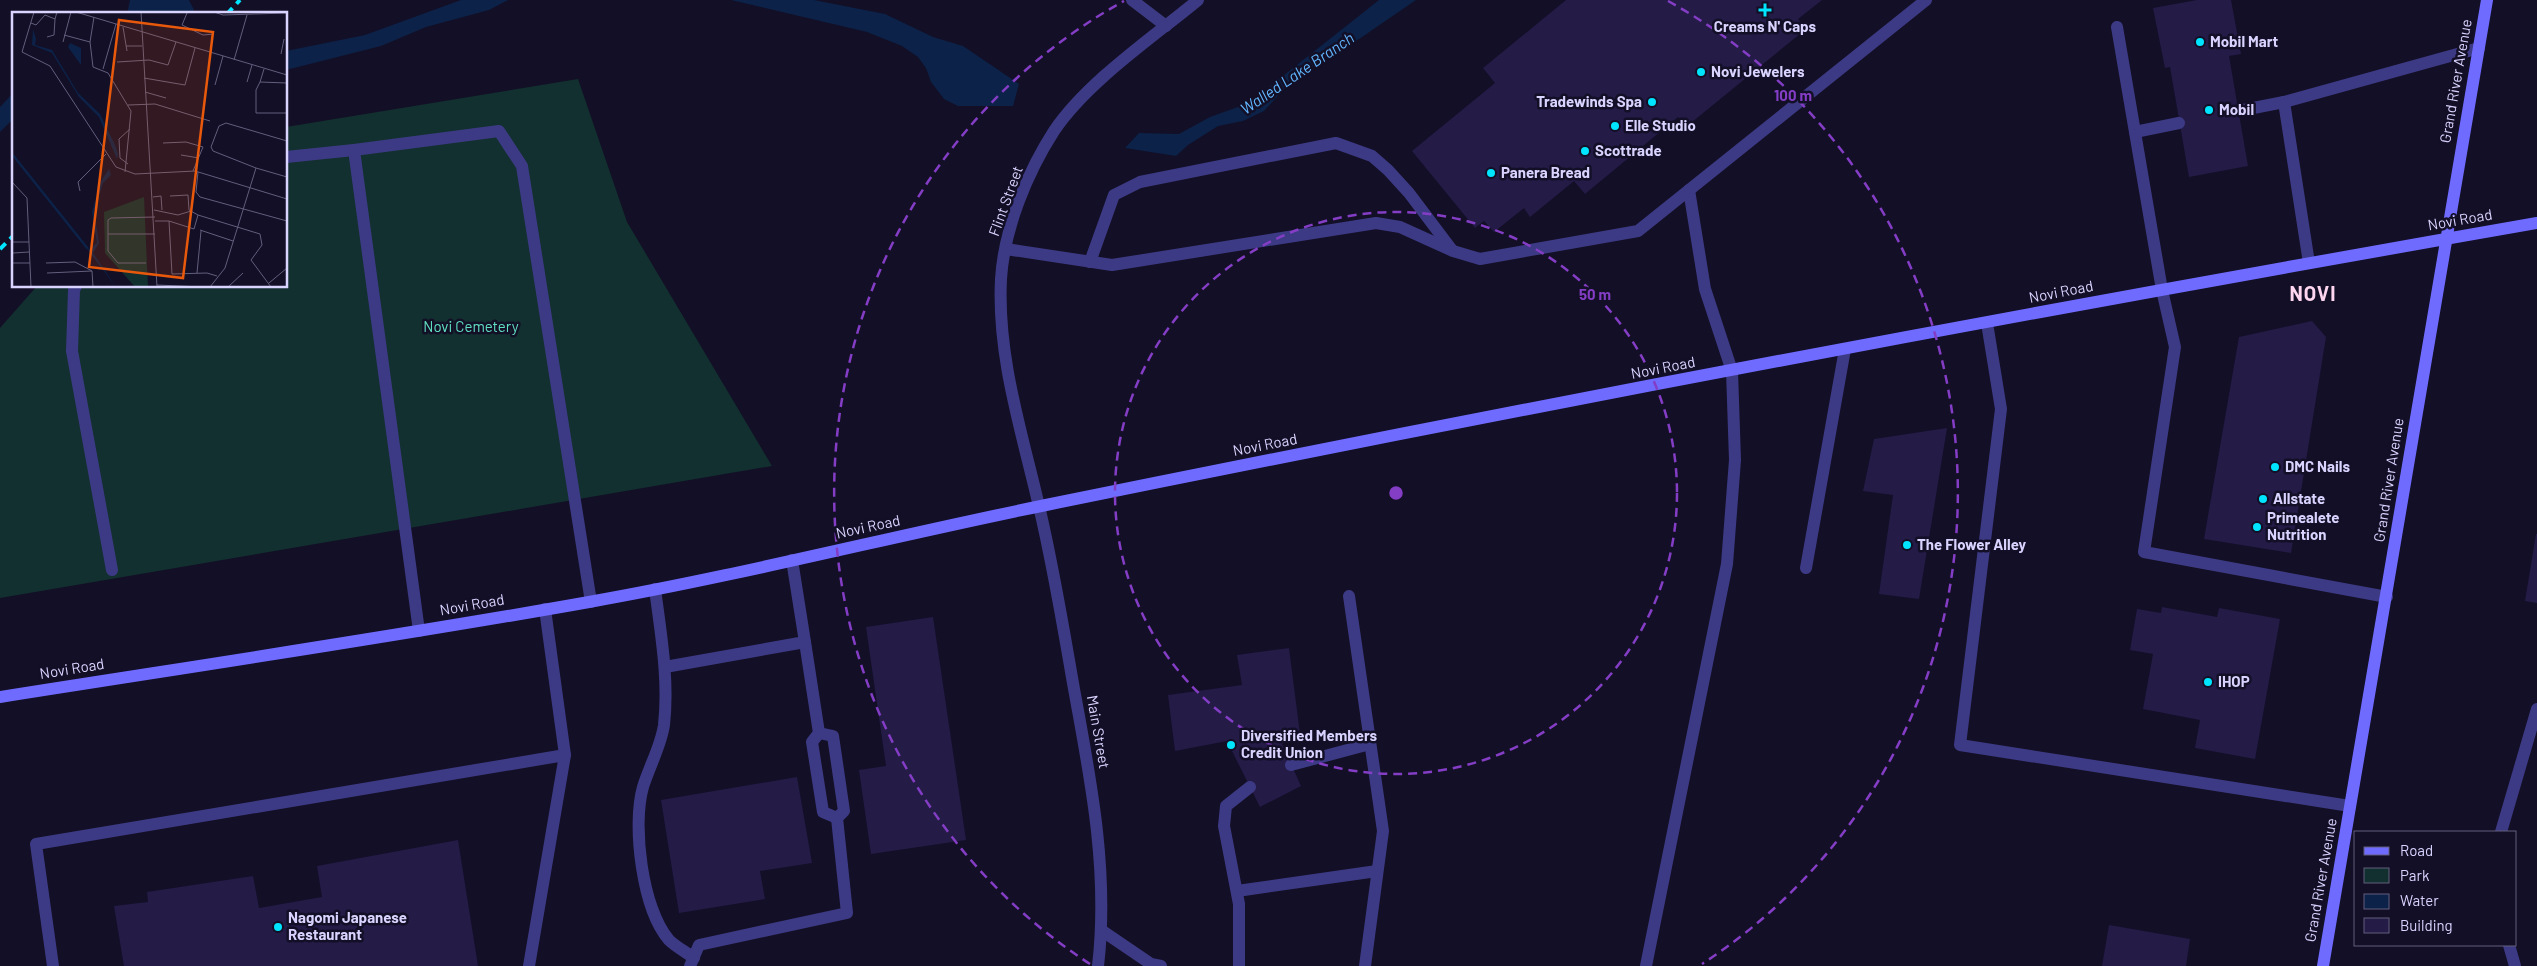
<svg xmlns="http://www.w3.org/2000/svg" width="2537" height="966" font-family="Barlow,sans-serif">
  <rect width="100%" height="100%" fill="#130f26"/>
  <polygon fill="#12302f" points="578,79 627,222 772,466 0,598 0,328 37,286 286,286 286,127"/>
  <g fill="#0c2248">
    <polygon points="130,0 189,0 196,14 127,14"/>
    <polygon points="461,0 508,0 489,10 426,27 381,46 286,70 286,51 365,35"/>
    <polygon points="731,0 814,0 885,14 933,37 963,46 1019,84 1013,106 958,106 944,99 931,82 926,68 918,57 902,46 867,32"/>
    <polygon points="1379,0 1416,0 1346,48 1315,65 1286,87 1264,111 1243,121 1218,126 1188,145 1176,156 1125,148 1139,133 1179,134 1210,117 1249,103"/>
    <polygon points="14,92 14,118 0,132 0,107"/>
  </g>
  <g fill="#241b47">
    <polygon points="1566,0 1822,0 1798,19 1806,29 1686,127 1678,117 1585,194 1574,181 1530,217 1524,208 1494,232 1484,221 1475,228 1412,151 1495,83 1483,68"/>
    <polygon points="2197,0 2231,0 2241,54 2229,56 2248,166 2189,177 2170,67 2165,68 2153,8"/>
    <polygon points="2312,321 2326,337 2291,553 2204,539 2239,337"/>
    <polygon points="1947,428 1919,599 1879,594 1893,495 1863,491 1874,439"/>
    <polygon points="2536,534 2537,534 2537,603 2525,601"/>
    <polygon points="2162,607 2217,617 2219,608 2280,619 2255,759 2195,748 2200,720 2143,709 2153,654 2130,650 2137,609 2161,613"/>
    <polygon points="933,617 966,840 871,854 859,770 886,766 866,627"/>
    <polygon points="1289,648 1300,734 1282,744 1301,786 1260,807 1227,741 1175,751 1168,695 1242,685 1237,655"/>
    <polygon points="797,777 812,863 760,871 765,899 679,913 661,800"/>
    <polygon points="458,840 478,966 124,966 114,906 148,902 147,892 253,876 259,908 322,897 317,866"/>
    <polygon points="2109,925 2190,939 2186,966 2102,966"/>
  </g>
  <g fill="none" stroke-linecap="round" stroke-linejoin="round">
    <g stroke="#3d3a85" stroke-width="12">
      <polyline points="1132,0 1166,26"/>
      <polyline points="2117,27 2162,290 2175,347 2144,552 2387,597"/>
      <polyline points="2284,102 2309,263"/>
      <polyline points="2238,111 2284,102 2479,48"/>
      <polyline points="2135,132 2179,123"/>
      <polyline points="286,157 354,150"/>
      <polyline points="1006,249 1112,265 1376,223 1400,227 1453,251 1480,259 1638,231 1926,0"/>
      <polyline points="1090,262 1114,195 1140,182 1336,143 1372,156 1388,170 1409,193 1452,250"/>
      <polyline points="76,286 74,290 72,351 112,570"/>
      <polyline points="1987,323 2001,409 1960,745 2350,806"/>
      <polyline points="1806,568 1845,349"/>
      <path d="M655,589c6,46 14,91 9,136 -3,21 -15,42 -21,62 -11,38 -1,122 26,153 7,7 17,12 25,18"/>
      <polyline points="1349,596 1383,831 1365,966"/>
      <polyline points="419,631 354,150 499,131 522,166 591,602"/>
      <polyline points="805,642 819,733 812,742 823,812 837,818"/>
      <polyline points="665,667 805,642 792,560"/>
      <polyline points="1291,765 1370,744"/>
      <polyline points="2501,832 2537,709"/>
      <polyline points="1237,891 1377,871"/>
      <polyline points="1101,930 1151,964 1161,966"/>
      <polyline points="2509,945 2515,966"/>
      <polyline points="53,966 36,844 565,755"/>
      <polyline points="529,966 565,755 545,609"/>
      <polyline points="690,966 699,945 847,913 837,818 844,811 833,736 819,733"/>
      <polyline points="1239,966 1239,904 1224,826 1226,806 1250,787"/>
      <polyline points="1646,966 1727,564 1735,460 1732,371 1705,289 1689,190"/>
    </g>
    <path stroke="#3d3a85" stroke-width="12" d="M1098,966c11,-94 -7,-185 -24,-277 -11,-63 -21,-125 -36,-187 -17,-73 -41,-147 -37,-223 3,-50 26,-106 53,-148 33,-49 98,-93 144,-131"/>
    <g stroke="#6f6bff" stroke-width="12">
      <path d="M0,697c196,-31 393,-60 589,-95 153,-27 304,-66 457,-97 495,-101 993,-195 1491,-282"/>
      <polyline points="2323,966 2487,0"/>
    </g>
    <g stroke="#00e5ff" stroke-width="4" stroke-dasharray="8 6" stroke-linecap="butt">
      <polyline points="227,14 240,0"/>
      <polyline points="0,249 14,235"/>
    </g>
  </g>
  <g fill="none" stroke="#843dc5" stroke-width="2.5" stroke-dasharray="9 6">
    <circle cx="1396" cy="493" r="281"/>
    <path d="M1090 964A562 562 0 0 1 1124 1M1668 1A562 562 0 0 1 1702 964"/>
  </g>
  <g fill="#00e5ff" stroke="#130f26" stroke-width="2">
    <path d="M1762.5 2.5h5v5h5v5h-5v5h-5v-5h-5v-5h5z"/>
    <circle cx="2200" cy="42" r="5"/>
    <circle cx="1701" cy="72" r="5"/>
    <circle cx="1652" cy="102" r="5"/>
    <circle cx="2209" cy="110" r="5"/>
    <circle cx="1615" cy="126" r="5"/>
    <circle cx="1585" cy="151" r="5"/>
    <circle cx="1491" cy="173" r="5"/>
    <circle cx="2275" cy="467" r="5"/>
    <circle cx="2263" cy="499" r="5"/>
    <circle cx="2257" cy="527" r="5"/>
    <circle cx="1907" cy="545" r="5"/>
    <circle cx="2208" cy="682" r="5"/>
    <circle cx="1231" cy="745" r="5"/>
    <circle cx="278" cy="927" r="5"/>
  </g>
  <g text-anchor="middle" stroke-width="5" stroke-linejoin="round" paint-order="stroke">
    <g font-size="15" font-weight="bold" fill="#d9d4ff" stroke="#130f26" text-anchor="start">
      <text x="1765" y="32" text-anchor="middle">Creams N' Caps</text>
      <text x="2210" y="47">Mobil Mart</text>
      <text x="1711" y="77">Novi Jewelers</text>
      <text x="1642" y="107" text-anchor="end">Tradewinds Spa</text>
      <text x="2219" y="115">Mobil</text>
      <text x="1625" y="131">Elle Studio</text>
      <text x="1595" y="156">Scottrade</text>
      <text x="1501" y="178">Panera Bread</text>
      <text x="2285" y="472">DMC Nails</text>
      <text x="2273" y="504">Allstate</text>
      <text x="2267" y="523">Primealete<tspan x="2267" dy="17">Nutrition</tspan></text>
      <text x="1917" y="550">The Flower Alley</text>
      <text x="2218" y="687">IHOP</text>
      <text x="1241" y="741">Diversified Members<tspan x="1241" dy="17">Credit Union</tspan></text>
      <text x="288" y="923">Nagomi Japanese<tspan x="288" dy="17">Restaurant</tspan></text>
    </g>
    <g font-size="15" fill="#d9d4ff" stroke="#130f26">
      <text transform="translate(2456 81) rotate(-80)" y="5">Grand River Avenue</text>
      <text transform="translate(1006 201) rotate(-70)" y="5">Flint Street</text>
      <text transform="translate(2460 220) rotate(-10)" y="5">Novi Road</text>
      <text transform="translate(2061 292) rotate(-11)" y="5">Novi Road</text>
      <text transform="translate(1663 368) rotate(-11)" y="5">Novi Road</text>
      <text transform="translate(1265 445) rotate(-11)" y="5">Novi Road</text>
      <text transform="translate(2389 480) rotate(-81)" y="5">Grand River Avenue</text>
      <text transform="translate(868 527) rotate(-12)" y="5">Novi Road</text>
      <text transform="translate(472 605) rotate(-10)" y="5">Novi Road</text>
      <text transform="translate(72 669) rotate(-9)" y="5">Novi Road</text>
      <text transform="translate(1098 732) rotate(80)" y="5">Main Street</text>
      <text transform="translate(2321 880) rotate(-80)" y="5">Grand River Avenue</text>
    </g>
    <g font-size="15" fill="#5fe0c0" stroke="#130f26">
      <text x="471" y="332">Novi Cemetery</text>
    </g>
    <g font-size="16" font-style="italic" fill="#62b6ff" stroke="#130f26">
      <text transform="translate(1297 73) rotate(-34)" y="6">Walled Lake Branch</text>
    </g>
    <g font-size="20" font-weight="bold" letter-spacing="1" fill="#ffd6f0" stroke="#130f26">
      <text x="2313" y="301">NOVI</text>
    </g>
  </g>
  <g transform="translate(12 12)">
    <rect width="275" height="275" fill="#130f26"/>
    <path d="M132,185l4,90h-13l-30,-34 -1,-41z" fill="#12302f"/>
    <path d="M21,17l3,10 -1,6 17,5 26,43 22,21 15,31 3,9 -1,5 -18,-42 -20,-20 -27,-44 -20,-8zM58,31l11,5v17l-13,-18zM97,157l2,6 -8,8 -9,29 5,31 -6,10 23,34 -28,-37 9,-7 -5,-31 9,-31z" fill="#0c2248"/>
    <path fill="none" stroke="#0c2248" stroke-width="2.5" d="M0,142l76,95"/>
    <path fill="none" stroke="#625e7d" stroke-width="1" d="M22,0l-12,40 28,14 66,101 19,7 60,-3 92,28M64,0l211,63M129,0l16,275M202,0l9,3 64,-2M175,1l-5,12 21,10 11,-1M82,5l-4,25 3,25 15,6 23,38 -6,61M19,11l5,2 9,-10 10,4 2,-7M111,15l4,24M52,23l26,7M35,25l7,-2 1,-16M51,30l8,-30M114,34h16M269,42l3,-15M222,48l13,-45M105,50l32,-2 19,5 8,-23M91,57l13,-45M252,57l-4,13 27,1M132,66l41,7 10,-37M235,70l5,-17M248,70l-4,8v23h31M203,73l8,-29M133,80l21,6M116,93l27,-1 55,17M151,131l23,-1 17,5 -10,24M169,143l18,3M116,152l-8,-6 -1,-19 11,-10M244,156l31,9M186,160l-2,20 4,5 87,24M0,170l15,16 4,89M68,179l-2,-9 28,-28M158,184l18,-1 1,15 9,5M141,185l8,-1 1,14M142,198l24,5 13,-4M143,205l-44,1 -3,2v14h47M143,209h14l25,8 4,-14 62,19 2,11 -11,15 20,27M157,209l3,53 35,-1 10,3M188,218l33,11M96,222v17l10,12h28M0,230h17M1,241l16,-1M0,251h18M34,251l29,-1 17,9M35,261l45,-2 1,16M185,261l4,-42M257,271l18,-15M145,273l45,2M198,275l15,-19 31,-100 -43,-17 -2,-4 8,-21 7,-3 61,18M216,275l15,-14"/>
    <path fill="#e8590c" fill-opacity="0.15" stroke="#e8590c" stroke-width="2.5" d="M107,8l94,12 -30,246 -94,-11z"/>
    <rect width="275" height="275" fill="none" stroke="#d9d4ff" stroke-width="2.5"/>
  </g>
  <circle cx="1396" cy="493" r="8" fill="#843dc5" stroke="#130f26" stroke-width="2.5"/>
  <g font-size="15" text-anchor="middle" font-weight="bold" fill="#843dc5" stroke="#130f26" stroke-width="5" stroke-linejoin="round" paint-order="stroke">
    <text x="1793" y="101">100 m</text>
    <text x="1595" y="300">50 m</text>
  </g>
  <rect x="2354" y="831" width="162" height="115" fill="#130f26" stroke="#625e7d"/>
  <rect x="2364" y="847" width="25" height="8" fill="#6f6bff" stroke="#625e7d"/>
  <text x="2400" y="856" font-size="15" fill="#d9d4ff">Road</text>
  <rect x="2364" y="868" width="25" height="15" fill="#12302f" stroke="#625e7d"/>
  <text x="2400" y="881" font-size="15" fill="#d9d4ff">Park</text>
  <rect x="2364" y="894" width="25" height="15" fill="#0c2248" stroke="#625e7d"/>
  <text x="2400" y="906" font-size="15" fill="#d9d4ff">Water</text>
  <rect x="2364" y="918" width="25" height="15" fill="#241b47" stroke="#625e7d"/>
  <text x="2400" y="931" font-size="15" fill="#d9d4ff">Building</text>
</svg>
